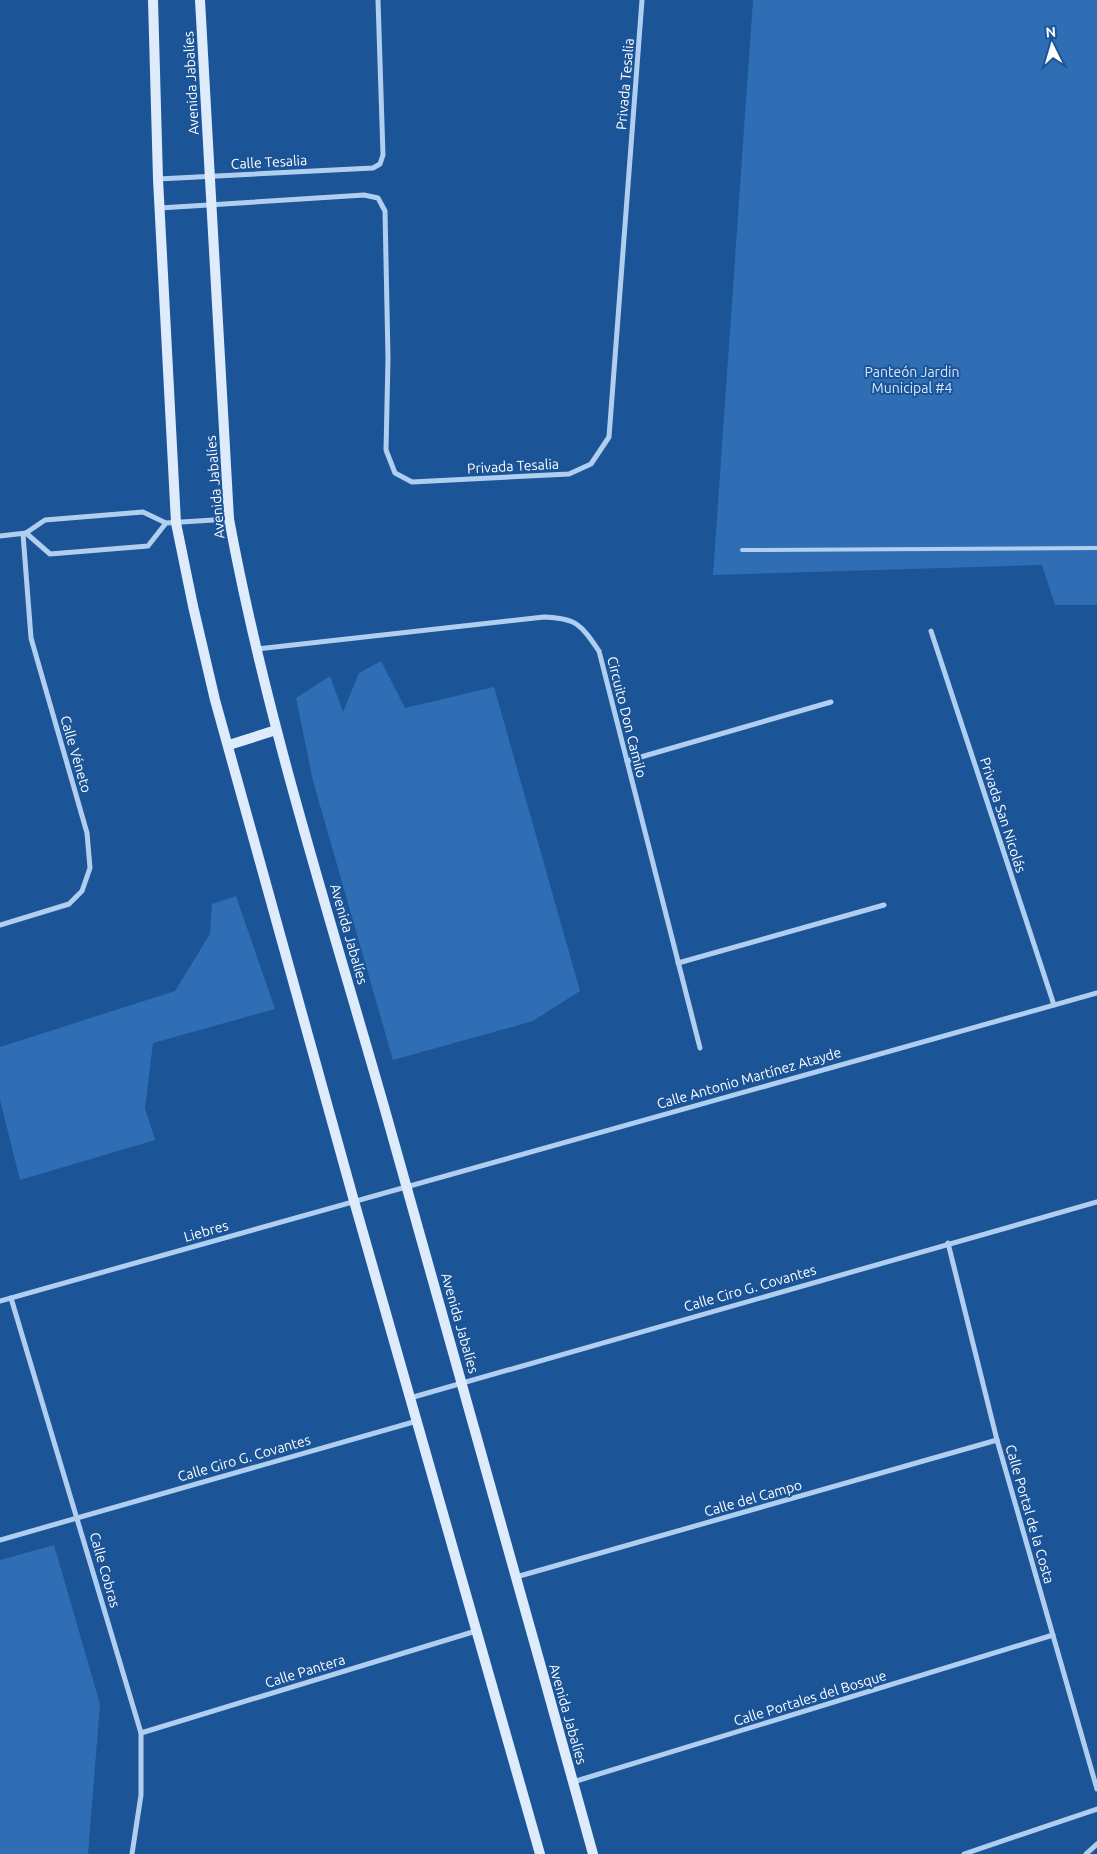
<svg xmlns="http://www.w3.org/2000/svg" width="1097" height="1854" font-family="Ubuntu,sans-serif">
  <rect width="100%" height="100%" fill="#1b5497"/>
  <g fill="#2f6eb4">
    <polygon points="753,0 1097,0 1097,605 1055,605 1042,565 713,575"/>
    <polygon points="381,661 405,708 494,687 580,991 533,1021 393,1060 313,781 296,698 330,676 343,712 359,673"/>
    <polygon points="236,896 275,1009 153,1043 145,1108 155,1140 20,1180 0,1100 0,1047 175,991 210,934 212,904"/>
    <polygon points="54,1545 100,1704 88,1854 0,1854 0,1560"/>
  </g>
  <g fill="none" stroke-linecap="round" stroke-linejoin="round">
    <polyline stroke="#afcef0" stroke-width="4" points="742,550 1097,548"/>
    <g stroke="#afcef0" stroke-width="5">
      <polyline points="158,179 373,168 380,164 383,155 378,0"/>
      <polyline points="160,208 364,195 378,198 385,211 388,358 386,450 395,473 412,482 569,474 591,464 609,437 642,0"/>
      <polyline points="26,533 50,554 148,546 166,523"/>
      <polyline points="0,536 26,533 45,520 143,512 166,523 229,519"/>
      <polyline points="931,631 1054,1005"/>
      <path d="M257,649l287,-32c33,1 37,8 55,34l101,397"/>
      <polyline points="627,761 831,702"/>
      <polyline points="0,925 69,904 82,891 90,868 87,833 31,638 23,534"/>
      <polyline points="678,963 884,905"/>
      <polyline points="948,1243 997,1440 1097,1789"/>
      <polyline points="11,1298 141,1733 141,1795 132,1854"/>
      <polyline points="0,1301 1097,993"/>
      <polyline points="410,1398 1097,1202"/>
      <polyline points="0,1540 417,1421"/>
      <polyline points="516,1577 997,1440"/>
      <polyline points="141,1733 476,1631"/>
      <polyline points="573,1782 1053,1635"/>
      <polyline points="964,1854 1097,1809"/>
      <polyline points="1086,1854 1097,1844"/>
    </g>
    <g stroke="#ddebfb" stroke-width="10">
      <polyline points="153,0 158,179 176,523 193,606 215,700 354,1201 540,1854"/>
      <path d="M200,0l29,519c37,200 100,395 156,591 71,248 139,496 208,744"/>
      <polyline points="229,745 276,730"/>
    </g>
  </g>
  <g text-anchor="middle" stroke-width="4" stroke-linejoin="round" paint-order="stroke">
    <g font-size="14" fill="#fff" stroke="#1b5497">
      <text transform="translate(191 83) rotate(-93)" y="5">Avenida Jabalíes</text>
      <text transform="translate(625 84) rotate(-85)" y="5">Privada Tesalia</text>
      <text transform="translate(269 162) rotate(-3)" y="5">Calle Tesalia</text>
      <text transform="translate(513 466) rotate(-3)" y="5">Privada Tesalia</text>
      <text transform="translate(215 487) rotate(-95)" y="5">Avenida Jabalíes</text>
      <text transform="translate(627 717) rotate(76)" y="5">Circuito Don Camilo</text>
      <text transform="translate(76 754) rotate(74)" y="5">Calle Véneto</text>
      <text transform="translate(1003 815) rotate(72)" y="5">Privada San Nicolás</text>
      <text transform="translate(349 934) rotate(74)" y="5">Avenida Jabalíes</text>
      <text transform="translate(749 1078) rotate(-16)" y="5">Calle Antonio Martínez Atayde</text>
      <text transform="translate(206 1231) rotate(-16)" y="5">Liebres</text>
      <text transform="translate(750 1288) rotate(-16)" y="5">Calle Ciro G. Covantes</text>
      <text transform="translate(460 1323) rotate(74)" y="5">Avenida Jabalíes</text>
      <text transform="translate(244 1458) rotate(-16)" y="5">Calle Giro G. Covantes</text>
      <text transform="translate(753 1498) rotate(-16)" y="5">Calle del Campo</text>
      <text transform="translate(1030 1514) rotate(74)" y="5">Calle Portal de la Costa</text>
      <text transform="translate(105 1570) rotate(74)" y="5">Calle Cobras</text>
      <text transform="translate(305 1671) rotate(-17)" y="5">Calle Pantera</text>
      <text transform="translate(810 1698) rotate(-17)" y="5">Calle Portales del Bosque</text>
      <text transform="translate(568 1714) rotate(74)" y="5">Avenida Jabalíes</text>
    </g>
    <g font-size="14" fill="#d6e8fb" stroke="#1b5497">
      <text x="912" y="377">Panteón Jardin<tspan x="912" dy="16">Municipal #4</tspan></text>
    </g>
  </g>
  <g transform="translate(1052 45) rotate(355)" stroke="#1b5497" stroke-width="4" paint-order="stroke">
  <path d="M0-4L9 19L0 12L-9 19Z" fill="#ffffff"/>
  <text y="-8" font-size="14" font-weight="bold" text-anchor="middle" fill="#ffffff">N</text>
  </g>
</svg>
